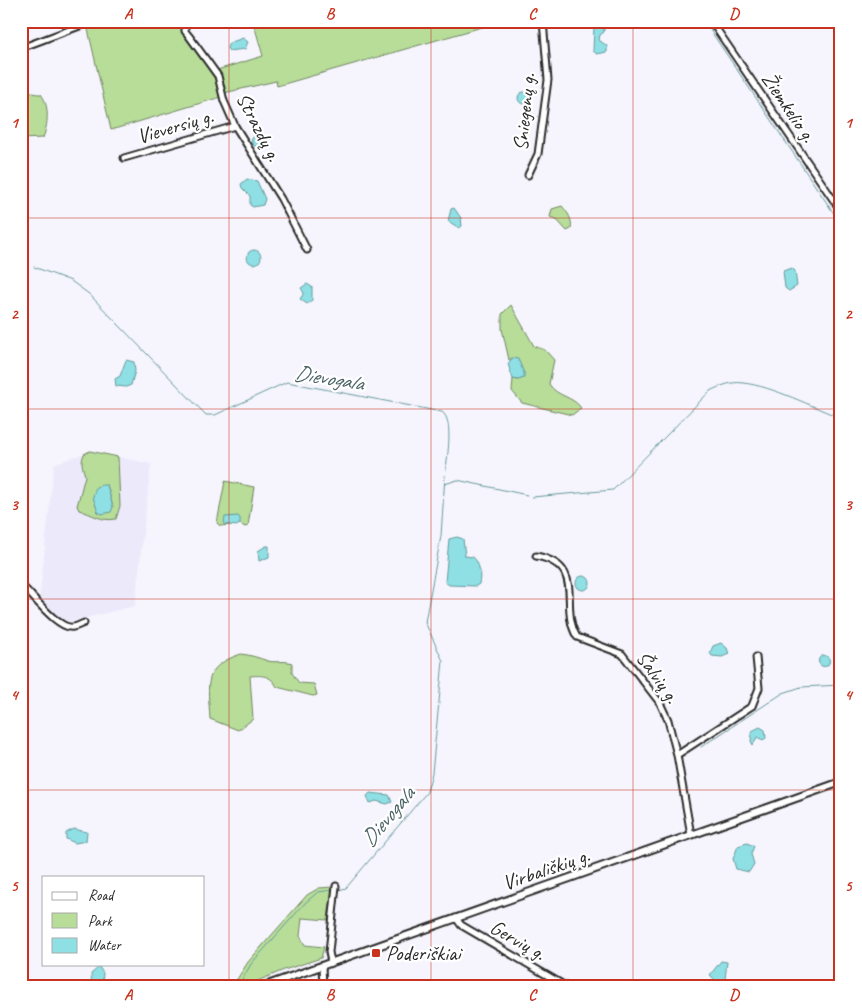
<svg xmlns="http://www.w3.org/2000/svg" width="862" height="1008" font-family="Caveat,sans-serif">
  <rect width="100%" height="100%" fill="#f6f5fd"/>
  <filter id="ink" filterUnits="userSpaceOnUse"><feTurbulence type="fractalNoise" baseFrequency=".02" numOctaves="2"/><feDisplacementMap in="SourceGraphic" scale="10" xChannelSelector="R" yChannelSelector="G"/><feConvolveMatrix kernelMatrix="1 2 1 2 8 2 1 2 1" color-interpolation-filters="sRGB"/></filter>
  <g filter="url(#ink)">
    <polygon fill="#ece9fb" points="90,451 151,464 135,606 73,621 56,620 39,603 54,464"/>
    <g fill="#b7dd99" stroke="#718462" fill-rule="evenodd">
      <path d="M98,21h86c-1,20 18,34 29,50 5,8 7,16 8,26l-110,33 -24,-105z"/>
      <polygon points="253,21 503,21 277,86 276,81 224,93 223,84 217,70 263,56"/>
      <path d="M21,75c5,11 8,20 20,19 9,12 7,31 2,44l-22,1z"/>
      <path d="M562,206c6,7 11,14 9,23l-4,2 -11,-12 -6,-2 2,-8z"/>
      <path d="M511,305l23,41 11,4 9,10 -5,24c8,13 24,12 32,24l-9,7 -50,-12 -10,-12 1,-12 5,1 5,-2 1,-5 -12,-15 -3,2 -7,-31v-15z"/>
      <path d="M90,451l28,6 2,49 -4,13c-14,3 -24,-5 -37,-9l-2,-4 8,-30c-2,-9 -5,-12 -1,-22zM107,485l6,22 -15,5 -5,-16z"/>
      <polygon points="225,481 254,487 248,526 245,527 240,524 220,526 217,523"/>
      <path d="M241,654c10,1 18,4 27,7 8,2 16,-1 24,2v10l7,10 15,1 3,11 -4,1 -36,-9c-6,-12 -15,-12 -27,-11l3,43 -15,11 -28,-11c-2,-36 -8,-52 31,-65z"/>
      <polygon points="332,887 328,920 302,918 300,936 305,945 324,947 321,958 284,970 248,985 232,987 248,962 307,895 319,888"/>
    </g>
    <g fill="#8ee0e5" stroke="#66989b">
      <polygon points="597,21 604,24 604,32 600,35 599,40 607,46 607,52 597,54 593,51 594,26"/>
      <polygon points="243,38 248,42 245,49 229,51 227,48 229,43"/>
      <circle cx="524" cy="98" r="6"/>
      <circle cx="257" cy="141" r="5.5"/>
      <polygon points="247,179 257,181 265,199 263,205 253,207 250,205 250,196 242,188 241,184"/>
      <polygon points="454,208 461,218 462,226 459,228 448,221 451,209"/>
      <circle cx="254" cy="257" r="7"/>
      <polygon points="792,268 795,271 797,286 789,291 785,288 783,271"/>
      <polygon points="307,284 312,287 312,300 307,304 300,299 304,293 301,288"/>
      <polygon points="512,358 518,359 524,373 524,378 518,380 513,379 508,364"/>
      <polygon points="126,360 134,362 135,371 131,385 126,387 116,386 115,379 120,376"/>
      <polygon points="102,485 107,485 113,507 111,512 102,514 98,512 93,497 96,487"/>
      <polygon points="238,516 240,518 240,524 236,526 224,524 225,517"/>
      <path d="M457,537l6,2 2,17 8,1c7,6 8,17 6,27l-3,2 -27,-1 -4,-3 4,-43z"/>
      <polygon points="266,546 269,546 269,557 259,561 258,551"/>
      <circle cx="583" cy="583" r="7"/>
      <polygon points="721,643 727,648 729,654 722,657 712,656 710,653 713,646"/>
      <circle cx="824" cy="661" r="5.5"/>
      <polygon points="760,727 765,730 766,738 763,740 757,737 753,745 751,741 752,731"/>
      <polygon points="370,793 389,795 392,802 387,804 376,801 370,803 367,796"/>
      <polygon points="74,829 87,832 86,841 75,843 66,839 66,833"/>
      <polygon points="747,843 754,846 751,854 754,864 749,872 736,869 733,859 738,846"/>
      <polygon points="721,961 727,962 725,979 719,984 710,975"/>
      <polygon points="99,967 103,973 102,987 92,987 91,974"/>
    </g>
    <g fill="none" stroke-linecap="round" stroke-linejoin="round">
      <g stroke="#66989b" stroke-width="1">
        <polyline points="704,21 841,224"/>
        <polyline points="21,263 25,264"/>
        <path d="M34,267l37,14 18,13 117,121h9l72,-33 155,30c12,8 5,45 4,58"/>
        <polyline points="445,484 457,480 527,495"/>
        <path d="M532,497l81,-7 97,-99c10,-5 22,-10 33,-8 29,3 70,24 98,35"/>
        <polyline points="701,747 783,693 801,687 841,685"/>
        <polyline points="339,890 346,888 427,792 432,773 443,661 425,622 441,536 445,475"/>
        <polyline points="238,987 251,964 306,902 318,892 332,890"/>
      </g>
      <defs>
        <g id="minor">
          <polyline points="185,21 185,31 189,36 218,76 224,101 235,126 281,199 307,250"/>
          <polyline points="711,21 841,211"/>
          <polyline points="21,48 93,21"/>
          <polyline points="124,158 235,126"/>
          <polyline points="528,175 538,154 548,80 543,21"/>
          <path d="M536,556c52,10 22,50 41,81l45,17 38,49 8,17 9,35 14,80"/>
          <path d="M21,585c11,9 37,45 52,42 3,0 8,-3 11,-4"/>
          <polyline points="677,755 752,706 759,688 756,657"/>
          <polyline points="456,918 461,925 567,987"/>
          <polyline points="331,962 329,952 336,886"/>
          <polyline points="322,966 323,987"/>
        </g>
        <polyline id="major" points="262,987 841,782"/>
      </defs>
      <use href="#minor" stroke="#2b2b2b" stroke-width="9"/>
      <use href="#major" stroke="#2b2b2b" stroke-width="10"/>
      <use href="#minor" stroke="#fff" stroke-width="5"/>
      <use href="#major" stroke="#fff" stroke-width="6"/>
    </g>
  </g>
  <path fill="none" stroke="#c8321e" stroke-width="1" stroke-opacity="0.55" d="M229,21v966M431,21v966M633,21v966M21,218h820M21,409h820M21,599h820M21,790h820"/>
  <rect fill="#c8321e" stroke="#fff" stroke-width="2" x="371" y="948" width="10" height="10" rx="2.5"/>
  <g text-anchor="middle" stroke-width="4.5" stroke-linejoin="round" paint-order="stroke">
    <g font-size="21" fill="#2b2b2b" stroke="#fff">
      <text transform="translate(789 107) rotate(56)" y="7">Žiemkelio g.</text>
      <text transform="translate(524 112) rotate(-84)" y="7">Sniegenų g.</text>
      <text transform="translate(175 126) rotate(-16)" y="7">Vieversių g.</text>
      <text transform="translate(259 127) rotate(63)" y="7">Strazdų g.</text>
      <text transform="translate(658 677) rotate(55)" y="7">Šalvių g.</text>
      <text transform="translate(546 869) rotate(-19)" y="7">Virbališkių g.</text>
      <text transform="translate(518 940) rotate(30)" y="7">Gervių g.</text>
    </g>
    <g font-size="21" fill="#2b2b2b" stroke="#fff" text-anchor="start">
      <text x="386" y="960">Poderiškiai</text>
    </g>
    <g font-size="22" font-style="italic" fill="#496163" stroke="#fff">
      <text transform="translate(329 377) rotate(9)" y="8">Dievogala</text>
      <text transform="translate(387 816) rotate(-50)" y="8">Dievogala</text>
    </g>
  </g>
  <rect width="862" height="1008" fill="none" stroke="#fff" stroke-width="55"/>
  <rect x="42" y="876" width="162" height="90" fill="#ffffff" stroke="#aaaaaa"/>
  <rect x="52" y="892" width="25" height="8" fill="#ffffff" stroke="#aaaaaa"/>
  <text x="88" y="900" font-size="15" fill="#2b2b2b">Road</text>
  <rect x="52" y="913" width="25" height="15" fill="#b7dd99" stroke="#aaaaaa"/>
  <text x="88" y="926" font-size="15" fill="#2b2b2b">Park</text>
  <rect x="52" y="938" width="25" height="15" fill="#8ee0e5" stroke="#aaaaaa"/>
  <text x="88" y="950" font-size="15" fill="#2b2b2b">Water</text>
  <rect x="28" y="28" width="806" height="952" fill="none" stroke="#c8321e" stroke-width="2"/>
  <g font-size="16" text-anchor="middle" font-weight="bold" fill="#c8321e">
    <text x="128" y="19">A</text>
    <text x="330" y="19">B</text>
    <text x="532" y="19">C</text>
    <text x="734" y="19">D</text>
    <text x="14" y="128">1</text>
    <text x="848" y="128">1</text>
    <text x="14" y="319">2</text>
    <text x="848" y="319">2</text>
    <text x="14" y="510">3</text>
    <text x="848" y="510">3</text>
    <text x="14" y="700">4</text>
    <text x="848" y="700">4</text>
    <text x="14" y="891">5</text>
    <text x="848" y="891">5</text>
    <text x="128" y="1000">A</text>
    <text x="330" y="1000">B</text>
    <text x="532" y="1000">C</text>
    <text x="734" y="1000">D</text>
  </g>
</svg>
